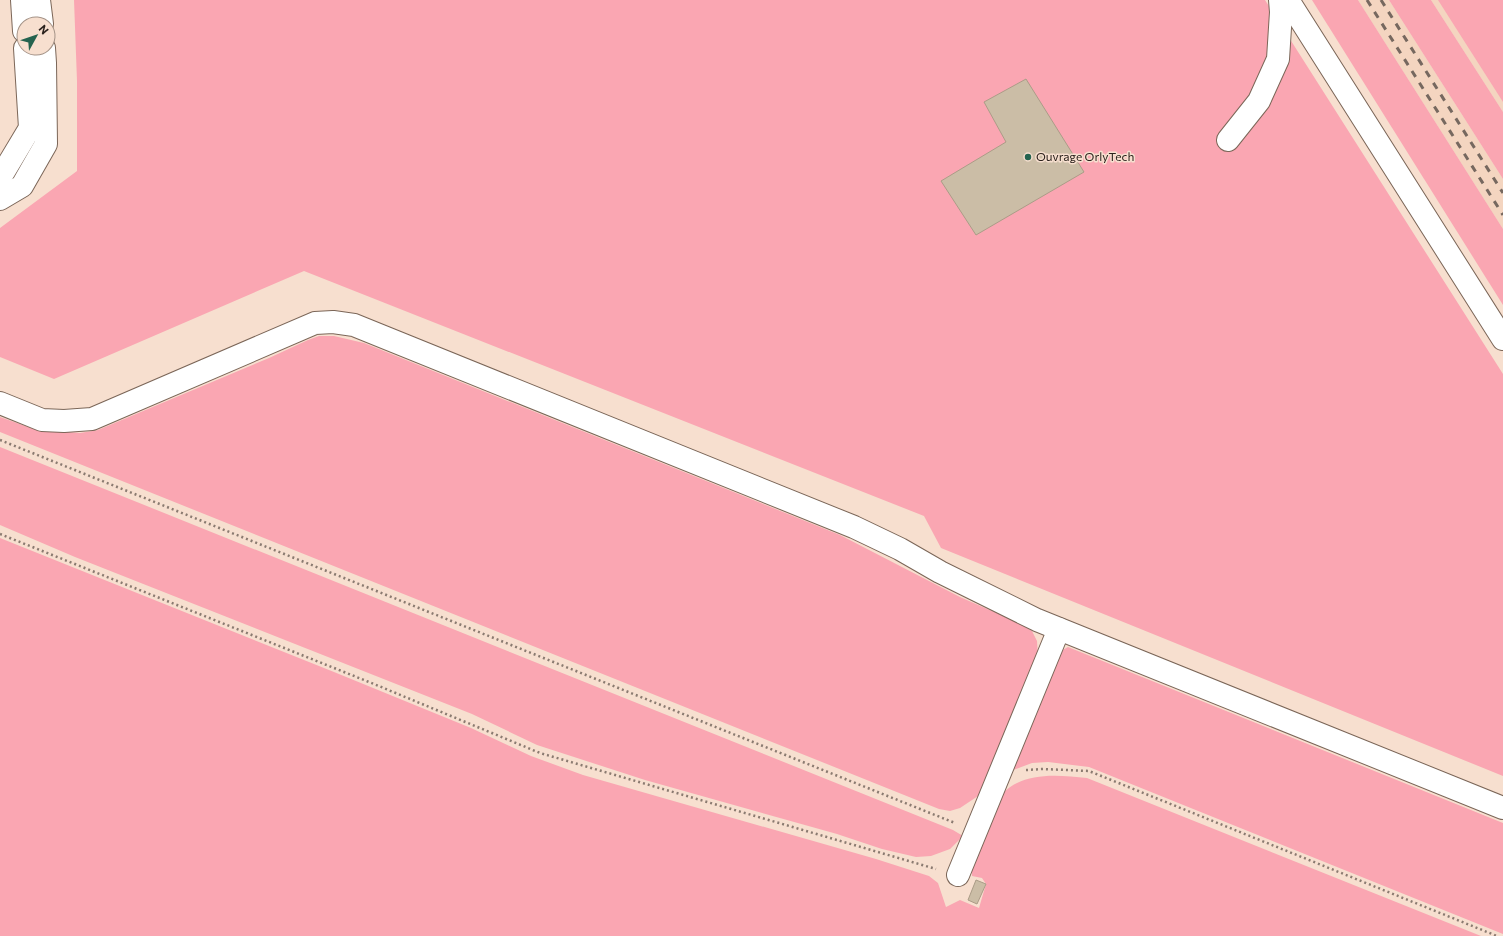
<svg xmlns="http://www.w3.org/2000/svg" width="1503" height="936" font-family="Commissioner,sans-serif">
  <rect width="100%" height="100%" fill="#f7dfcf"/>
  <g fill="#f4d5c0">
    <polygon points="1358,0 1389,0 1503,179 1503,229"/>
    <polygon points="1431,0 1503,0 1503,112"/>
  </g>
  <g fill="#faa6b2">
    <polygon points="74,0 1265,0 1503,374 1503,776 941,548 924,516 304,271 54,379 0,357 0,228 77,171 77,81"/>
    <polygon points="1312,0 1358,0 1503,229 1503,305"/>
    <polygon points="1389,0 1431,0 1503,112 1503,179"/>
    <polygon points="1438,0 1503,0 1503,102"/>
    <polygon points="319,336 334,336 364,343 840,535 960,597 1017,622 1032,631 1037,641 1038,658 981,794 960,808 950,811 939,809 0,432 0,417 34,429 80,433 98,430 269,358 308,340"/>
    <polygon points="0,447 953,830 963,836 950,849 931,856 916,857 882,849 837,834 645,780 537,745 472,714 75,557 0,525"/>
    <path d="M0,538l334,134 137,56 60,28 52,19 293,84 53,17 9,7 8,24 14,-7 19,8 7,-24 -4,-6 -10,-2v-20l31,-63c22,-22 56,-18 84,-15l394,158h-1481z"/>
    <polygon points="1068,647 1503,823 1503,934 1089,767 1048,762 1032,763 1005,773 1057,653"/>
  </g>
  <g fill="#cbbda6" stroke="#ab9c87">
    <polygon points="1026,79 1084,172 976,235 941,181 1006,142 984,102"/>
    <polygon points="976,880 986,884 977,904 968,900"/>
  </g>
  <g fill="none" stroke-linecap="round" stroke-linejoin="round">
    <defs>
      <g id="minor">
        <polyline points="22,0 24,31"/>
        <polyline points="39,0 42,24"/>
        <polyline points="1288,0 1503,339"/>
        <polyline points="1228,140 1259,101 1278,59 1281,12 1280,0"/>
        <polyline points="0,178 30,128 25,48"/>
        <polyline points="0,199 22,186 46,144 45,63 44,48"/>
        <polyline points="0,403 42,420 64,421 92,419 315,323 333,322 354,325 854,527 900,549 940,572 1037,620 1503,808"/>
        <polyline points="958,875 1059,629"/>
      </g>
    </defs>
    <use href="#minor" stroke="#7b6658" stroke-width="24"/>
    <g stroke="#8b7b71" stroke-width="2.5" stroke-dasharray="2 3" stroke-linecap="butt">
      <polyline points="0,440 955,823"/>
      <polyline points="0,534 374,684 540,753 936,869"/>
      <polyline points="1026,770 1043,769 1089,771 1497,936"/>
    </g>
    <use href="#minor" stroke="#fff" stroke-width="22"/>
    <g stroke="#76685f" stroke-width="3" stroke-dasharray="7 7" stroke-linecap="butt">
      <polyline points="1367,0 1503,215"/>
      <polyline points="1381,0 1503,193"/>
    </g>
  </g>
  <circle fill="#25634f" stroke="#f7dfcf" stroke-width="1.5" cx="1028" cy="157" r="4"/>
  <g text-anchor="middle" stroke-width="3" stroke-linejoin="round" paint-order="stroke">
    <g font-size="12" fill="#2a211c" stroke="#f7dfcf" text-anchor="start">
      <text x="1036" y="161">Ouvrage OrlyTech</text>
    </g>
  </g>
  <g transform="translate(36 36) rotate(50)"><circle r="19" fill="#f7dfcf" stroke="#a59387"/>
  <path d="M0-3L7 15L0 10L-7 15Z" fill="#25634f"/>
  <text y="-6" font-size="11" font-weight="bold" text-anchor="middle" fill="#2a211c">N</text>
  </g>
</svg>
